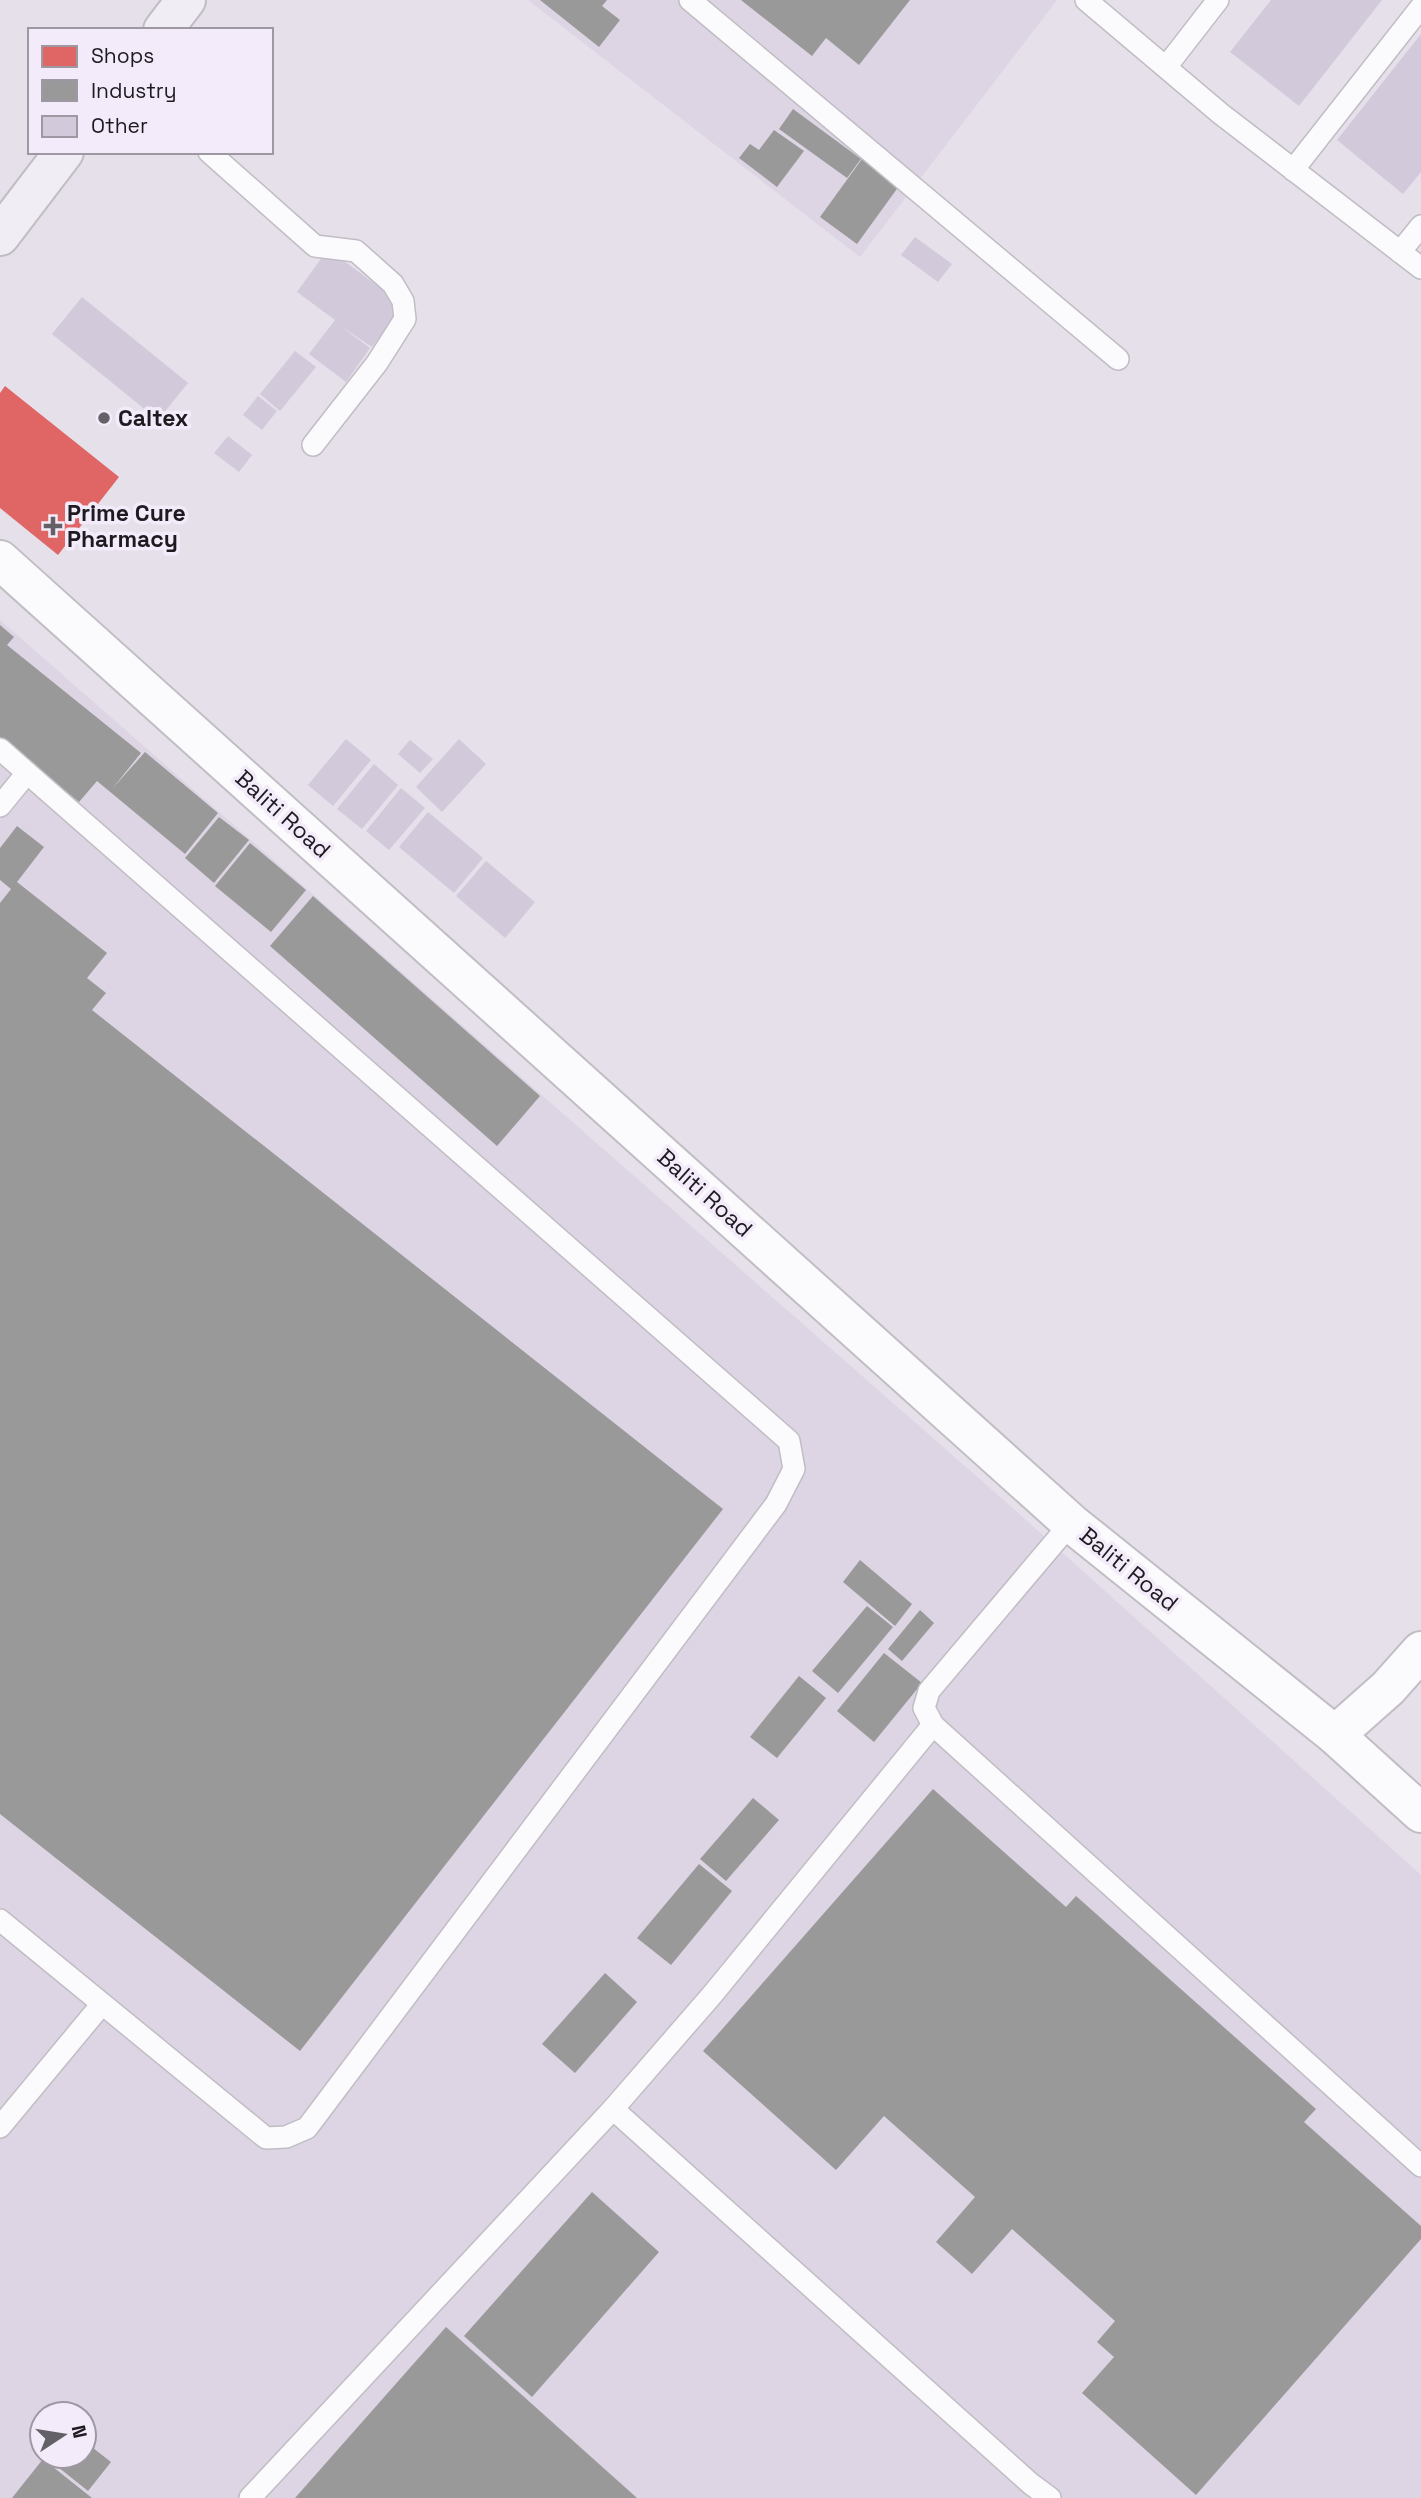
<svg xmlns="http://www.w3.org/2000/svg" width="1421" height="2498" font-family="'Space Grotesk',sans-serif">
  <rect width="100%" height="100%" fill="#e5e0ea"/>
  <g fill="#ddd4e4" fill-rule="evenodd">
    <polygon points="528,0 1057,0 860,257"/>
    <path d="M0,620l1007,883 414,372v623h-1421zM42,2414h42v42h-42z"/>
  </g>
  <polygon fill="#e06666" points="5,386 119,477 58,555 0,508 0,393"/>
  <g fill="#999">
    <polygon points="540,0 607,0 602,6 620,20 599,47"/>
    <polygon points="741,0 910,0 859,65 826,38 812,56"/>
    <polygon points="793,109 861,159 847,178 779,129"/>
    <polygon points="774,130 804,151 777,187 739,158 750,144 759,150"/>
    <polygon points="862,159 899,186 857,244 820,217"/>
    <polygon points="0,625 14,637 7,645 141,753 112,789 145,752 218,813 185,854 97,781 79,802 0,737"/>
    <polygon points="219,817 249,840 214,883 185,858"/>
    <polygon points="17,826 44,847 17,882 107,953 87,978 106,993 92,1010 723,1509 300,2051 0,1814 0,903 11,889 0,880 0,848"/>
    <polygon points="250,843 306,890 271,932 215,886"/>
    <polygon points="313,896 540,1096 497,1146 270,946"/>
    <polygon points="860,1560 912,1604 895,1626 843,1582"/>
    <polygon points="867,1606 893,1627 838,1693 812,1671"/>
    <polygon points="920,1610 934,1623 902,1661 888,1649"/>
    <polygon points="884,1653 922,1683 874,1742 837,1711"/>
    <polygon points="799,1676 826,1698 777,1758 750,1737"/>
    <polygon points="933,1789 1066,1907 1076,1896 1316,2109 1304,2122 1421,2226 1421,2239 1196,2495 1082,2393 1114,2357 1097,2342 1115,2321 1012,2229 972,2274 936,2242 975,2197 884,2116 836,2170 703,2051"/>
    <polygon points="753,1798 779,1820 726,1881 700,1859"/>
    <polygon points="699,1864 732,1891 671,1965 637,1938"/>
    <polygon points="605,1973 637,2002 575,2073 542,2044"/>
    <polygon points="592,2192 659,2252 532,2397 464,2336"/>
    <polygon points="446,2327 637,2498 295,2498"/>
    <polygon points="84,2441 111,2462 88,2491 48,2459 50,2456 84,2456"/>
    <polygon points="43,2459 92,2498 12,2498"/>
  </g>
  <g fill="#d2c9db">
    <polygon points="1271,0 1382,0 1299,106 1230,52"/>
    <polygon points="1421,34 1421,172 1403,194 1337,140"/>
    <polygon points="915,237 952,264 938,282 901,255"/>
    <polygon points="328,249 403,305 372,347 339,325 370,348 346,382 309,354 335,320 297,292"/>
    <polygon points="82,297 188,383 158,420 52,334"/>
    <polygon points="295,351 316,367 280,411 260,394"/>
    <polygon points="258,396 277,411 262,430 243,415"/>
    <polygon points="228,436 252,455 239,472 214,453"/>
    <polygon points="346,739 371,760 333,806 308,785"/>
    <polygon points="459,739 486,764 442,812 416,787"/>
    <polygon points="410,740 433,759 420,773 398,754"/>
    <polygon points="374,764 398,785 362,829 337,809"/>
    <polygon points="401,788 425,808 389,850 366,831"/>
    <polygon points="428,812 483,858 454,893 399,847"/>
    <polygon points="486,861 535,902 505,938 456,896"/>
  </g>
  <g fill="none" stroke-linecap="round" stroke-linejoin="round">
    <defs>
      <g id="service">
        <polyline points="690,0 1118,359"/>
        <polyline points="1086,0 1221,114 1421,268"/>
        <polyline points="1166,67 1218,0"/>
        <polyline points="209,152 315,246 356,251 393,284 403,301 405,319 377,363 313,445"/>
        <polyline points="1293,170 1421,7"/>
        <polyline points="1400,252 1421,226"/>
        <polyline points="0,749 789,1441 794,1469 776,1504 307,2128 286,2137 266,2138 0,1920"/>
        <polyline points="0,806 27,773"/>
        <polyline points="1071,1523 929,1691 924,1708 933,1725 1421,2166"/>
        <polyline points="613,2109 1031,2484 1050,2498"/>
        <polyline points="0,2127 102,2004"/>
        <polyline points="250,2498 613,2109 712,1995 933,1725"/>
      </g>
      <polyline id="minor" points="1335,1735 1388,1688 1421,1651"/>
      <polyline id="secondary" points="0,560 1071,1523 1335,1735 1421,1813"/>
      <g id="trunk">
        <polyline points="163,30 186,0"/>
        <polyline points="0,236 64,152"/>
      </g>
    </defs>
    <use href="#service" stroke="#c1bdc4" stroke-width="24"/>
    <use href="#minor" stroke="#c1bdc4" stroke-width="42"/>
    <use href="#secondary" stroke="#c1bdc4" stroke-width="42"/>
    <use href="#trunk" stroke="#c0bec3" stroke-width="42"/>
    <use href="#service" stroke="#fbfafc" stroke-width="21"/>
    <use href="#minor" stroke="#fbfafc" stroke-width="38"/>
    <use href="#secondary" stroke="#fbfafc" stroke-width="38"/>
    <use href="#trunk" stroke="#f0eef4" stroke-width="38"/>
  </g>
  <g fill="#646067" stroke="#f3ebfa" stroke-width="2.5">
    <circle cx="104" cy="418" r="7"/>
    <path d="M49.5 515.5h7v7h7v7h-7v7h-7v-7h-7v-7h7z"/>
  </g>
  <g text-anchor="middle" stroke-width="7" stroke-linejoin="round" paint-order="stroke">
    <g font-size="23" font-weight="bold" fill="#1e1b20" stroke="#f3ebfa" text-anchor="start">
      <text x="118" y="426">Caltex</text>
      <text x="67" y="521">Prime Cure<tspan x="67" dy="26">Pharmacy</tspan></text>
    </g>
    <g font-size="23" fill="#1e1b20" stroke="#f3ebfa">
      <text transform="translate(283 814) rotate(42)" y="8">Baliti Road</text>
      <text transform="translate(705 1193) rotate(42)" y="8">Baliti Road</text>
      <text transform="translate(1129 1569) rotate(39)" y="8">Baliti Road</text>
    </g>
  </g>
  <rect x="28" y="28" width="245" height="126" fill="#f3ebfa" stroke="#9e98a3" stroke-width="2"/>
  <rect x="42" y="46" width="35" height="21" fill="#e06666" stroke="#9e98a3" stroke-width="2"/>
  <text x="91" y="63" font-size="21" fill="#1e1b20">Shops</text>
  <rect x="42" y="80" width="35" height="21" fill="#999999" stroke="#9e98a3" stroke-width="2"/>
  <text x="91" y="98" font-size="21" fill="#1e1b20">Industry</text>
  <rect x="42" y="116" width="35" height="21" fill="#d2c9db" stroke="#9e98a3" stroke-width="2"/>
  <text x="91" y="133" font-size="21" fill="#1e1b20">Other</text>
  <g transform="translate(63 2435) rotate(78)"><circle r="33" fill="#f3ebfa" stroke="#9e98a3" stroke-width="2"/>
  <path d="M0-5L12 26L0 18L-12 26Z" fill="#646067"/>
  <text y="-10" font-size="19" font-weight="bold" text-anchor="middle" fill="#1e1b20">N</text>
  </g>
</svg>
